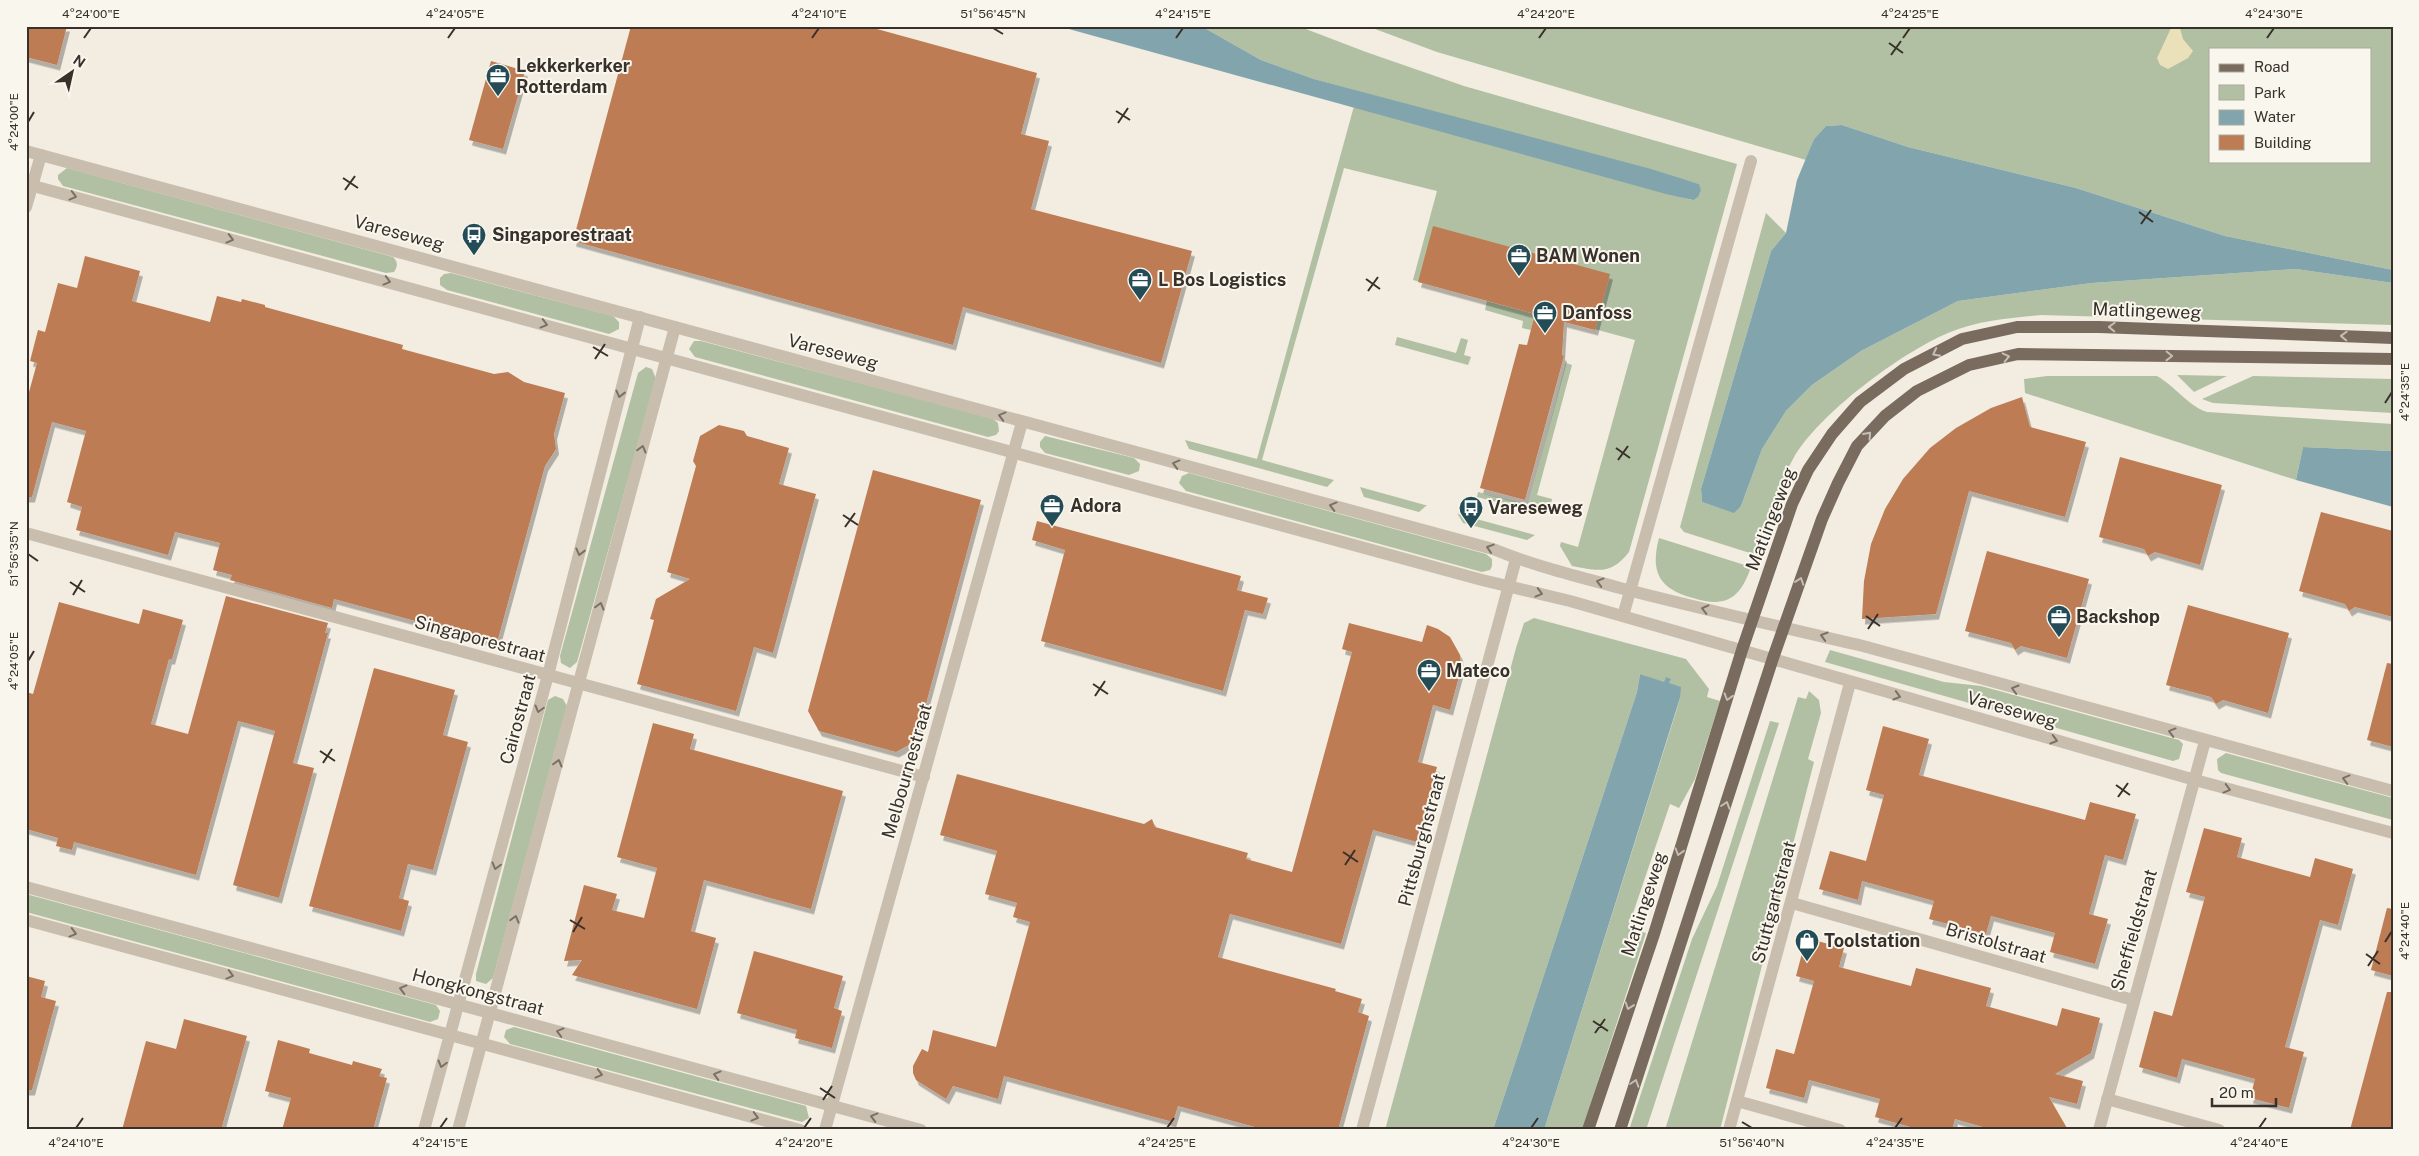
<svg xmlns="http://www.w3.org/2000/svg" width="2419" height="1156" font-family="'Public Sans',sans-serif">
  <defs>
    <filter id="shadow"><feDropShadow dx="3" dy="5.5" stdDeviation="0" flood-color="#0004"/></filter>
  </defs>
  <rect width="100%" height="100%" fill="#f2ece1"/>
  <g fill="#b1c0a2" fill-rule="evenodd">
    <path d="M1201,26h97l68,26 98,34 273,78 -108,388c-18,23 -30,19 -57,14l-12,-20 1,-4 17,5 57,-207 -222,-60 24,-89 -93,-23 -82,292 72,20 -7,7 -138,-38 -4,-9 72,19 97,-353 338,94 7,-16 -385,-105 -53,-19z"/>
    <path d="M1367,26h1026v244l-168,-34 -149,-48 -168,-41 -66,-22 -16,1 -12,13 -8,21 -369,-108zM2210,49h160v112h-160z"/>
    <path d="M67,168l326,89c5,5 5,9 1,15l-8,1 -323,-87 -5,-7v-4z"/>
    <path d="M1766,213l20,20 -15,18 -70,238 1,13 31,10 8,-6 21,-57 24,-38 26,-26 49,-34 97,-50 134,-18 204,-14 97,14v42l-352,-10c-31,3 -63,5 -93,18 -46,19 -131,82 -155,126 -16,30 -27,63 -37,96l-72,-23 -4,-5z"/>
    <polygon points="451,273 613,316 619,322 619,329 609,334 447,290 440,285 440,278 444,274"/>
    <polygon points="1487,301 1535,314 1531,330 1522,328 1523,321 1485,310"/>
    <polygon points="1397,337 1456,353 1461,338 1468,340 1464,355 1471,357 1468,365 1395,345"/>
    <polygon points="694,341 701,341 992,418 998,423 999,431 996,435 988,437 695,357 689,349"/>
    <polygon points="1566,363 1572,365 1537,495 1552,499 1550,508 1543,514 1527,510"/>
    <polygon points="646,367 652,369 656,379 577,662 570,668 561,663 560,656 638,373"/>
    <polygon points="2177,375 2227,376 2194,392"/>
    <path d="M2047,376h110c18,10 31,30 50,36l186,12v27l-90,-4 -7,33 -271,-87 -1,-14z"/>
    <polygon points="2253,376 2393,379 2393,413 2213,403 2202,399"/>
    <polygon points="1045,436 1134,458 1140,464 1139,471 1129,475 1045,453 1040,447 1040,442"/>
    <polygon points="1189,473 1486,554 1492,559 1492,566 1490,570 1482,572 1186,491 1179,483 1182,476"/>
    <polygon points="1360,487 1425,505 1427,505 1419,512 1364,497"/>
    <polygon points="1478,492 1526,504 1524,509 1477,497"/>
    <polygon points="1457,513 1458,514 1535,535 1527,540 1463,523"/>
    <path d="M1659,538l92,29c-11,32 -25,41 -58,31 -34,-9 -43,-26 -34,-60z"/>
    <polygon points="1534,618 1686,659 1709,689 1707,697 1720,701 1695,779 1679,808 1670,804 1628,928 1646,933 1582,1130 1544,1130 1676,712 1680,698 1666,678 1664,683 1640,674 1637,692 1493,1130 1385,1130 1516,648 1524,623"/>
    <polygon points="1830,650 1944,682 1981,686 2179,740 2183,744 2179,759 2173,761 1825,662"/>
    <polygon points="1809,691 1819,700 1821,713 1808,759 1814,762 1720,1130 1665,1130 1798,697 1806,699"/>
    <polygon points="555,696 563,699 567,706 493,978 486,984 476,981 476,974 548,700"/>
    <polygon points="1770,721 1779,723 1646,1130 1629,1130 1692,939 1717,886"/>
    <polygon points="2226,753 2393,798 2393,820 2221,773 2218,770 2217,759"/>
    <polygon points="26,894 436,1005 440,1011 438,1019 430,1022 26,912"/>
    <polygon points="514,1027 806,1106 809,1118 802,1122 510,1044 504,1037 506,1030"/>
  </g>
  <polygon fill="#eae1bb" points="2172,26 2180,28 2183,39 2193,51 2188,58 2168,69 2160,65 2157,58"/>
  <g fill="#82a5ad">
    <polygon points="1058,26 1201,26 1261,60 1314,79 1651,169 1699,184 1701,190 1698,197 1693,200 1666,194"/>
    <polygon points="1842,125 1908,147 2076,188 2225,236 2393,270 2393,283 2296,269 2092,283 1958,301 1861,351 1812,385 1786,411 1762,449 1741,506 1734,513 1702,502 1701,489 1771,251 1786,233 1797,180 1814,139 1826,126"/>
    <polygon points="2303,447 2393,451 2393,507 2296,480"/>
    <polygon points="1640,674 1664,682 1666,677 1671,679 1669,683 1681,687 1680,698 1544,1130 1493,1130 1637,692"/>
  </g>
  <g fill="#bd7c53" filter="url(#shadow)">
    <polygon points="26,26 67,26 57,65 26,57"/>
    <polygon points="631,26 866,26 1037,73 1021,134 1049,141 1031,209 1192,251 1161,363 963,307 953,345 573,241"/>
    <polygon points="491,61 525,71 503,149 469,140"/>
    <polygon points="1433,226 1610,274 1595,330 1564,322 1562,355 1564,356 1525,500 1480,488 1519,344 1527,345 1535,314 1418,282"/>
    <polygon points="85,256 140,271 132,301 210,322 217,296 241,302 242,299 265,305 265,307 403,345 402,349 494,374 508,372 524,382 565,393 554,434 556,449 545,466 497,643 334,599 332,608 230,580 232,575 213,570 220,543 175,532 168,555 76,530 82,507 67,502 86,431 52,422 32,497 26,497 26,403 37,363 30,361 38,330 45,332 58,283 77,288"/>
    <polygon points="2022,397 2030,427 2086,442 2065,517 1969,491 1936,614 1862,619 1864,581 1871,544 1885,509 1903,479 1930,448 1956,428 1991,408"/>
    <polygon points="719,425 744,431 747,436 789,448 779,484 816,494 773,653 754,647 736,711 637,684 654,620 650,619 656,599 690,579 667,572 696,466 693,461 700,436"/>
    <polygon points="2120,457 2222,485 2200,565 2155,552 2148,556 2144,549 2099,537"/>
    <polygon points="873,470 981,500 916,741 896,752 819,731 808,711"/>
    <polygon points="2321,512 2393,531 2393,617 2355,607 2349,611 2345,604 2299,591"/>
    <polygon points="1037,521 1241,576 1237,590 1268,598 1263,614 1245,610 1223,691 1041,641 1065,550 1032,540"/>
    <polygon points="1987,551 2089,579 2067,658 2021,646 2015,650 2011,643 1965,631"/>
    <polygon points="226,596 328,623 325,633 328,633 293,763 314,768 279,898 233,885 275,731 238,721 196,875 74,842 72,850 56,846 58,838 26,829 26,692 33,694 59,602 139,624 143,609 183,620 172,659 169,659 151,724 188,734"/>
    <polygon points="2188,605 2289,633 2268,713 2223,700 2216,704 2211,697 2166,685"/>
    <polygon points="1349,623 1422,642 1427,625 1438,629 1450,637 1460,655 1461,669 1450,710 1433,705 1418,762 1437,767 1417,842 1373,830 1341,944 1230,914 1218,957 1336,989 1335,991 1362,999 1358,1012 1369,1016 1338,1130 1254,1130 1255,1127 1178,1106 1173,1122 1004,1076 998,1099 953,1086 946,1099 916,1080 913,1073 913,1066 922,1049 928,1052 933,1030 996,1047 1030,922 1013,917 1017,903 985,894 997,851 940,835 957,774 1144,824 1152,819 1155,827 1248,853 1246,859 1292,872 1352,652 1342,649"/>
    <polygon points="2387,663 2393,664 2393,747 2367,740"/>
    <polygon points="374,668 455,690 443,735 468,742 433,870 408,864 399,898 409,901 401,931 309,906"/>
    <polygon points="653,723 694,734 690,749 843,791 811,909 704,880 691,931 716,938 697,1009 572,975 582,960 564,961 584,885 617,894 612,910 644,918 657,868 617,857"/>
    <polygon points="1883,726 1929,739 1919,775 2085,820 2090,802 2136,814 2123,860 2105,855 2089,914 2108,919 2095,964 2050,952 2055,933 1991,916 1986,934 1929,919 1934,901 1862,881 1858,900 1819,889 1830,851 1866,861 1884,795 1866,790"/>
    <polygon points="2204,828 2242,838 2237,857 2310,877 2315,858 2353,869 2338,925 2320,920 2285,1047 2304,1052 2289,1108 2250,1098 2255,1079 2182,1059 2177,1078 2139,1067 2154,1011 2172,1016 2205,897 2186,892"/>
    <polygon points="2387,908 2393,909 2393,976 2371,970"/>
    <polygon points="1806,938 1844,948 1839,967 1911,986 1916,968 1991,988 1986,1006 2057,1026 2062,1008 2100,1018 2091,1053 2055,1074 2083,1081 2077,1104 2049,1097 2068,1130 1993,1130 1955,1119 1952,1130 1921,1130 1875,1117 1880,1099 1809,1080 1804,1098 1766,1088 1776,1049 1794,1054 1814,981 1796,976"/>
    <polygon points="754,951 843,976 834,1008 842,1011 832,1048 795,1038 797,1030 737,1013"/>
    <polygon points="26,976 45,981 41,997 56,1001 32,1090 26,1090"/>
    <polygon points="2387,992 2393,992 2393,1130 2350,1130"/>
    <polygon points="184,1019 247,1036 221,1130 122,1130 146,1041 176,1049"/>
    <polygon points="278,1040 310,1049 309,1053 352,1065 353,1061 382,1069 379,1076 387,1078 373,1130 282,1130 291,1098 265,1091"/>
  </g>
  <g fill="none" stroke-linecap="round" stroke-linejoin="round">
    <g stroke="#c9bead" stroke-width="12">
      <path d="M26,151l1467,398c41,17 84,27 127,39 81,21 162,39 243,58l530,145"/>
      <polyline points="26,184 1482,580 1570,601 2195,780 2393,833"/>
      <polyline points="26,207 41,155"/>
      <polyline points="26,533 924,777"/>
      <polyline points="1623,616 1751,161"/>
      <polyline points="26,887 921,1130"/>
      <polyline points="1792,903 2133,1000"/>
      <polyline points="26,920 800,1130"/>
      <polyline points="2107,1099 2219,1130"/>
      <polyline points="1737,1101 1840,1130"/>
      <polyline points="424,1130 548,675 640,317"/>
      <polyline points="458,1130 675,327"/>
      <polyline points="825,1130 1022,422"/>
      <polyline points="1362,1130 1516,559"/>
      <polyline points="1729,1130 1850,683"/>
      <polyline points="2099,1130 2205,741"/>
    </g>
    <g stroke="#796b5e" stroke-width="12">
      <polyline points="1588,1130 1654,934 1742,650 1792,504 1808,470 1832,434 1860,402 1904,369 1962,339 2017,327 2099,327 2393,338"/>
      <polyline points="1620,1130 1773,658 1822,519 1838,483 1857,446 1885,416 1917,391 1969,365 2018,354 2393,359"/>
    </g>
  </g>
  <defs><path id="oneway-chevron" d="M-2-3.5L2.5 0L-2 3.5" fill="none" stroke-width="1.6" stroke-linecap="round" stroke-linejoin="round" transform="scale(1.25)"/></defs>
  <g stroke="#797066">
    <use href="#oneway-chevron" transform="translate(73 196) rotate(15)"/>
    <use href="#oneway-chevron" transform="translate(230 239) rotate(15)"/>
    <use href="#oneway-chevron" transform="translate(387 281) rotate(15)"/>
    <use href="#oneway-chevron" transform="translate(544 324) rotate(15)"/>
    <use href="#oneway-chevron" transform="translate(620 394) rotate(104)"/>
    <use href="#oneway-chevron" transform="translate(1002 416) rotate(-165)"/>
    <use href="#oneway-chevron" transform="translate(642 449) rotate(-75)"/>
    <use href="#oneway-chevron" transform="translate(1176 464) rotate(-165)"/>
    <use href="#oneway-chevron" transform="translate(1333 506) rotate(-165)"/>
    <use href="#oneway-chevron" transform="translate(1490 548) rotate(-162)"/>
    <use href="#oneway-chevron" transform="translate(580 552) rotate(104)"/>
    <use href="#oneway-chevron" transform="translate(1600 582) rotate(-165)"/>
    <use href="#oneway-chevron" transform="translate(1539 593) rotate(15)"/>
    <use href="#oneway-chevron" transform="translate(600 606) rotate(-75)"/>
    <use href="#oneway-chevron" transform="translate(1705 609) rotate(-166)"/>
    <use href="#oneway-chevron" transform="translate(1824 636) rotate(-164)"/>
    <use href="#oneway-chevron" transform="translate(2015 689) rotate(-164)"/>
    <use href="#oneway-chevron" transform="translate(1897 696) rotate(16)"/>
    <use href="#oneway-chevron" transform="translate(539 709) rotate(105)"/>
    <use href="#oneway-chevron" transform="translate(2172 732) rotate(-165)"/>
    <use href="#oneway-chevron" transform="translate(2054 740) rotate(16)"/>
    <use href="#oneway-chevron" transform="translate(558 763) rotate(-75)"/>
    <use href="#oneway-chevron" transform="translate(2346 779) rotate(-165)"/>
    <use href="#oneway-chevron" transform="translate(2227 789) rotate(15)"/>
    <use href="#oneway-chevron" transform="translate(496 866) rotate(105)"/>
    <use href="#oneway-chevron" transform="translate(515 919) rotate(-74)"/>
    <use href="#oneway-chevron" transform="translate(73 933) rotate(15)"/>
    <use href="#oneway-chevron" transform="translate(230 975) rotate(15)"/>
    <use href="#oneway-chevron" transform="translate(403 989) rotate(-165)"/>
    <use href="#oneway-chevron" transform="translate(560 1032) rotate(-165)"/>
    <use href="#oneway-chevron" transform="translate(442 1064) rotate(105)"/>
    <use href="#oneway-chevron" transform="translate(599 1074) rotate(15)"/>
    <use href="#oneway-chevron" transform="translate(717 1075) rotate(-165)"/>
    <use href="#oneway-chevron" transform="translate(755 1117) rotate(15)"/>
    <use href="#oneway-chevron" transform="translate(874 1117) rotate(-165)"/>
  </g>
  <g stroke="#c6beb4">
    <use href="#oneway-chevron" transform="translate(2112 327) rotate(-178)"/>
    <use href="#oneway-chevron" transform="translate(2344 336) rotate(-178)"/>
    <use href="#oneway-chevron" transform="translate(1936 353) rotate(153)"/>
    <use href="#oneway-chevron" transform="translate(2169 356) rotate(1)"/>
    <use href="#oneway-chevron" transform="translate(2006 357) rotate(-13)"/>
    <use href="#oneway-chevron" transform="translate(1868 435) rotate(-48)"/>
    <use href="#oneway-chevron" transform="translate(1800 581) rotate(-71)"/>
    <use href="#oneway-chevron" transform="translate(1728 697) rotate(107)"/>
    <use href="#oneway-chevron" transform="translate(1726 805) rotate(-72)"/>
    <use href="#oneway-chevron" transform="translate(1679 852) rotate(107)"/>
    <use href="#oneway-chevron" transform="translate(1629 1006) rotate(109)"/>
    <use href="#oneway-chevron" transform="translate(1635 1083) rotate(-72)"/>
  </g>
  <path fill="none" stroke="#38312b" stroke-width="2" d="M993,28l10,6M84,38l7,-10M448,38l7,-10M812,38l7,-10M1176,38l7,-10M1539,38l7,-10M1903,38l7,-10M2267,38l7,-10M1889,43l14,10M1891,55l10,-14M1116,111l14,9M28,122l6,-10M1118,123l10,-15M343,178l15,10M345,190l10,-14M2139,212l14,10M2141,224l10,-14M1366,279l14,10M1368,291l10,-14M593,347l15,9M595,359l10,-15M2385,403l7,-11M1616,448l14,10M1618,460l10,-14M843,515l15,10M845,527l10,-14M28,554l10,7M70,582l15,10M73,595l9,-15M1866,616l14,10M1868,629l10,-15M28,661l6,-10M1093,684l15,10M1095,696l10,-15M320,751l15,10M323,763l9,-14M2116,785l14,10M2118,797l10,-14M1343,852l15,10M1345,865l10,-15M570,920l15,9M573,932l9,-15M2385,942l7,-11M2366,954l14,10M2368,966l10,-15M1593,1021l15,10M1595,1033l10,-14M820,1088l15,10M823,1100l9,-14M1742,1122l10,6M76,1128l7,-10M440,1128l7,-10M804,1128l7,-10M1167,1128l7,-10M1531,1128l7,-10M1895,1128l7,-10M2259,1128l7,-10"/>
  <defs>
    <symbol id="office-pin" viewBox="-11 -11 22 30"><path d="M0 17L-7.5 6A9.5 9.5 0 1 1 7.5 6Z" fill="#234c57" stroke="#f9f6ed"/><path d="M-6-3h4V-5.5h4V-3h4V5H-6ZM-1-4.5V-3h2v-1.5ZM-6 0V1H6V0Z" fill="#fff"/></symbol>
    <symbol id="bus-pin" viewBox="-11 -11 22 30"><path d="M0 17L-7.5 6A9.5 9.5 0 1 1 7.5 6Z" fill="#234c57" stroke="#f9f6ed"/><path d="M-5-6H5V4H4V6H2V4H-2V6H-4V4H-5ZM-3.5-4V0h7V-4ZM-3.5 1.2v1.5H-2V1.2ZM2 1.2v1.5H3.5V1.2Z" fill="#fff"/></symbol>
    <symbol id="shop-pin" viewBox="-11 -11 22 30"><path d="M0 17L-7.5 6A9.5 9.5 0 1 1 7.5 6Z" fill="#234c57" stroke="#f9f6ed"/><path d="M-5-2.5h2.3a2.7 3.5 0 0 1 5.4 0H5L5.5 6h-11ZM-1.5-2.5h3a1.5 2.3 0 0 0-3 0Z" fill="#fff"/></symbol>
  </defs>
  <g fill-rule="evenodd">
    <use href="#office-pin" x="484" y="62" width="28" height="38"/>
    <use href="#bus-pin" x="460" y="221" width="28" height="38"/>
    <use href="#office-pin" x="1505" y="242" width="28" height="38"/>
    <use href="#office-pin" x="1126" y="266" width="28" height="38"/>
    <use href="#office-pin" x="1531" y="299" width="28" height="38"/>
    <use href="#office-pin" x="1038" y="492" width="28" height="38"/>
    <use href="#bus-pin" x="1457" y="494" width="28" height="38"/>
    <use href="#office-pin" x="2045" y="603" width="28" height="38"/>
    <use href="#office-pin" x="1415" y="657" width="28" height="38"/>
    <use href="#shop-pin" x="1793" y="927" width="28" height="38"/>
  </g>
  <g text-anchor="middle" stroke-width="4" stroke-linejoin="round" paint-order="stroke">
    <g font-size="18" font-weight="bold" fill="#38312b" stroke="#f9f6ed" text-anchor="start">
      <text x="516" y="72">Lekkerkerker<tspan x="516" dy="21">Rotterdam</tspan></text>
      <text x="492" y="241">Singaporestraat</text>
      <text x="1536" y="262">BAM Wonen</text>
      <text x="1158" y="286">L Bos Logistics</text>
      <text x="1562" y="319">Danfoss</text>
      <text x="1070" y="512">Adora</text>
      <text x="1488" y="514">Vareseweg</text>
      <text x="2076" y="623">Backshop</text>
      <text x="1446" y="677">Mateco</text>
      <text x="1824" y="947">Toolstation</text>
    </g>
    <g font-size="18" fill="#38312b" stroke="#f9f6ed">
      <text transform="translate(399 233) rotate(15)" y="6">Vareseweg</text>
      <text transform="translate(2147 311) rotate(2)" y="6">Matlingeweg</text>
      <text transform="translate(833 352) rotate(15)" y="6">Vareseweg</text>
      <text transform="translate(1771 519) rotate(-69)" y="6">Matlingeweg</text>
      <text transform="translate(480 639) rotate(15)" y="6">Singaporestraat</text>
      <text transform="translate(2012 710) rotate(16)" y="6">Vareseweg</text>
      <text transform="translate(518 719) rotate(-75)" y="6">Cairostraat</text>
      <text transform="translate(907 771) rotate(-74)" y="6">Melbournestraat</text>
      <text transform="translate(1422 840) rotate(-75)" y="6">Pittsburghstraat</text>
      <text transform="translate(1774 902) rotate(-75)" y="6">Stuttgartstraat</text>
      <text transform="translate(1644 904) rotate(-72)" y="6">Matlingeweg</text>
      <text transform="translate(2134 930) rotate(-74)" y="6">Sheffieldstraat</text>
      <text transform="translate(1996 943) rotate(16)" y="6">Bristolstraat</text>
      <text transform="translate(478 992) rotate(15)" y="6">Hongkongstraat</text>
    </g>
  </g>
  <rect width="2419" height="1156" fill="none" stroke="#f9f6ed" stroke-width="55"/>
  <rect x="2209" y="48" width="162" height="115" fill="#f9f6ed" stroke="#aca79f"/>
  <rect x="2219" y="64" width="25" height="8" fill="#796b5e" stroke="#aca79f"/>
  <text x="2254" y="72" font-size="15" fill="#38312b">Road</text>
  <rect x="2219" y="85" width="25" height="15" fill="#b1c0a2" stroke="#aca79f"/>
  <text x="2254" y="98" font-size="15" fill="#38312b">Park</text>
  <rect x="2219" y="110" width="25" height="15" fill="#82a5ad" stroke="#aca79f"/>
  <text x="2254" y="122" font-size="15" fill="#38312b">Water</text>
  <rect x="2219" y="135" width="25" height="15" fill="#bd7c53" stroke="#aca79f"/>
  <text x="2254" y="148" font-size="15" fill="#38312b">Building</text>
  <g transform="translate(72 72) rotate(34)" stroke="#f9f6ed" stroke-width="4" paint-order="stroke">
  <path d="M0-4L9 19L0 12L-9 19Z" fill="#38312b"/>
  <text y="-8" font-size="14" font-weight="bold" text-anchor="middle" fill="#38312b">N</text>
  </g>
  <path d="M2212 1098v8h64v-8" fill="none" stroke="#38312b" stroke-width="2.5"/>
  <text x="2219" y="1098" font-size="15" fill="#38312b" stroke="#f9f6ed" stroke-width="4" paint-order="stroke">20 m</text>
  <rect x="28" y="28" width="2364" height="1100" fill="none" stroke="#38312b" stroke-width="2"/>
  <g font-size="12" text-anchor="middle" fill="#38312b">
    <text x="91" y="18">4°24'00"E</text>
    <text x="455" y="18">4°24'05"E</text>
    <text x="819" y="18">4°24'10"E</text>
    <text x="993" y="18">51°56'45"N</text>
    <text x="1183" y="18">4°24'15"E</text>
    <text x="1546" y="18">4°24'20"E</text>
    <text x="1910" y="18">4°24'25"E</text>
    <text x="2274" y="18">4°24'30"E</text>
    <text transform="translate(14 122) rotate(-90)" y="4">4°24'00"E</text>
    <text transform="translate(2405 392) rotate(-90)" y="4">4°24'35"E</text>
    <text transform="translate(14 554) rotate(-90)" y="4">51°56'35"N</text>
    <text transform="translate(14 661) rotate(-90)" y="4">4°24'05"E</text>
    <text transform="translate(2405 931) rotate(-90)" y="4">4°24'40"E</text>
    <text x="76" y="1147">4°24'10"E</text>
    <text x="440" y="1147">4°24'15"E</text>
    <text x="804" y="1147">4°24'20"E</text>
    <text x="1167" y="1147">4°24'25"E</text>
    <text x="1531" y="1147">4°24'30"E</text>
    <text x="1752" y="1147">51°56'40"N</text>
    <text x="1895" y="1147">4°24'35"E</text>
    <text x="2259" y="1147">4°24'40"E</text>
  </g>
</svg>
